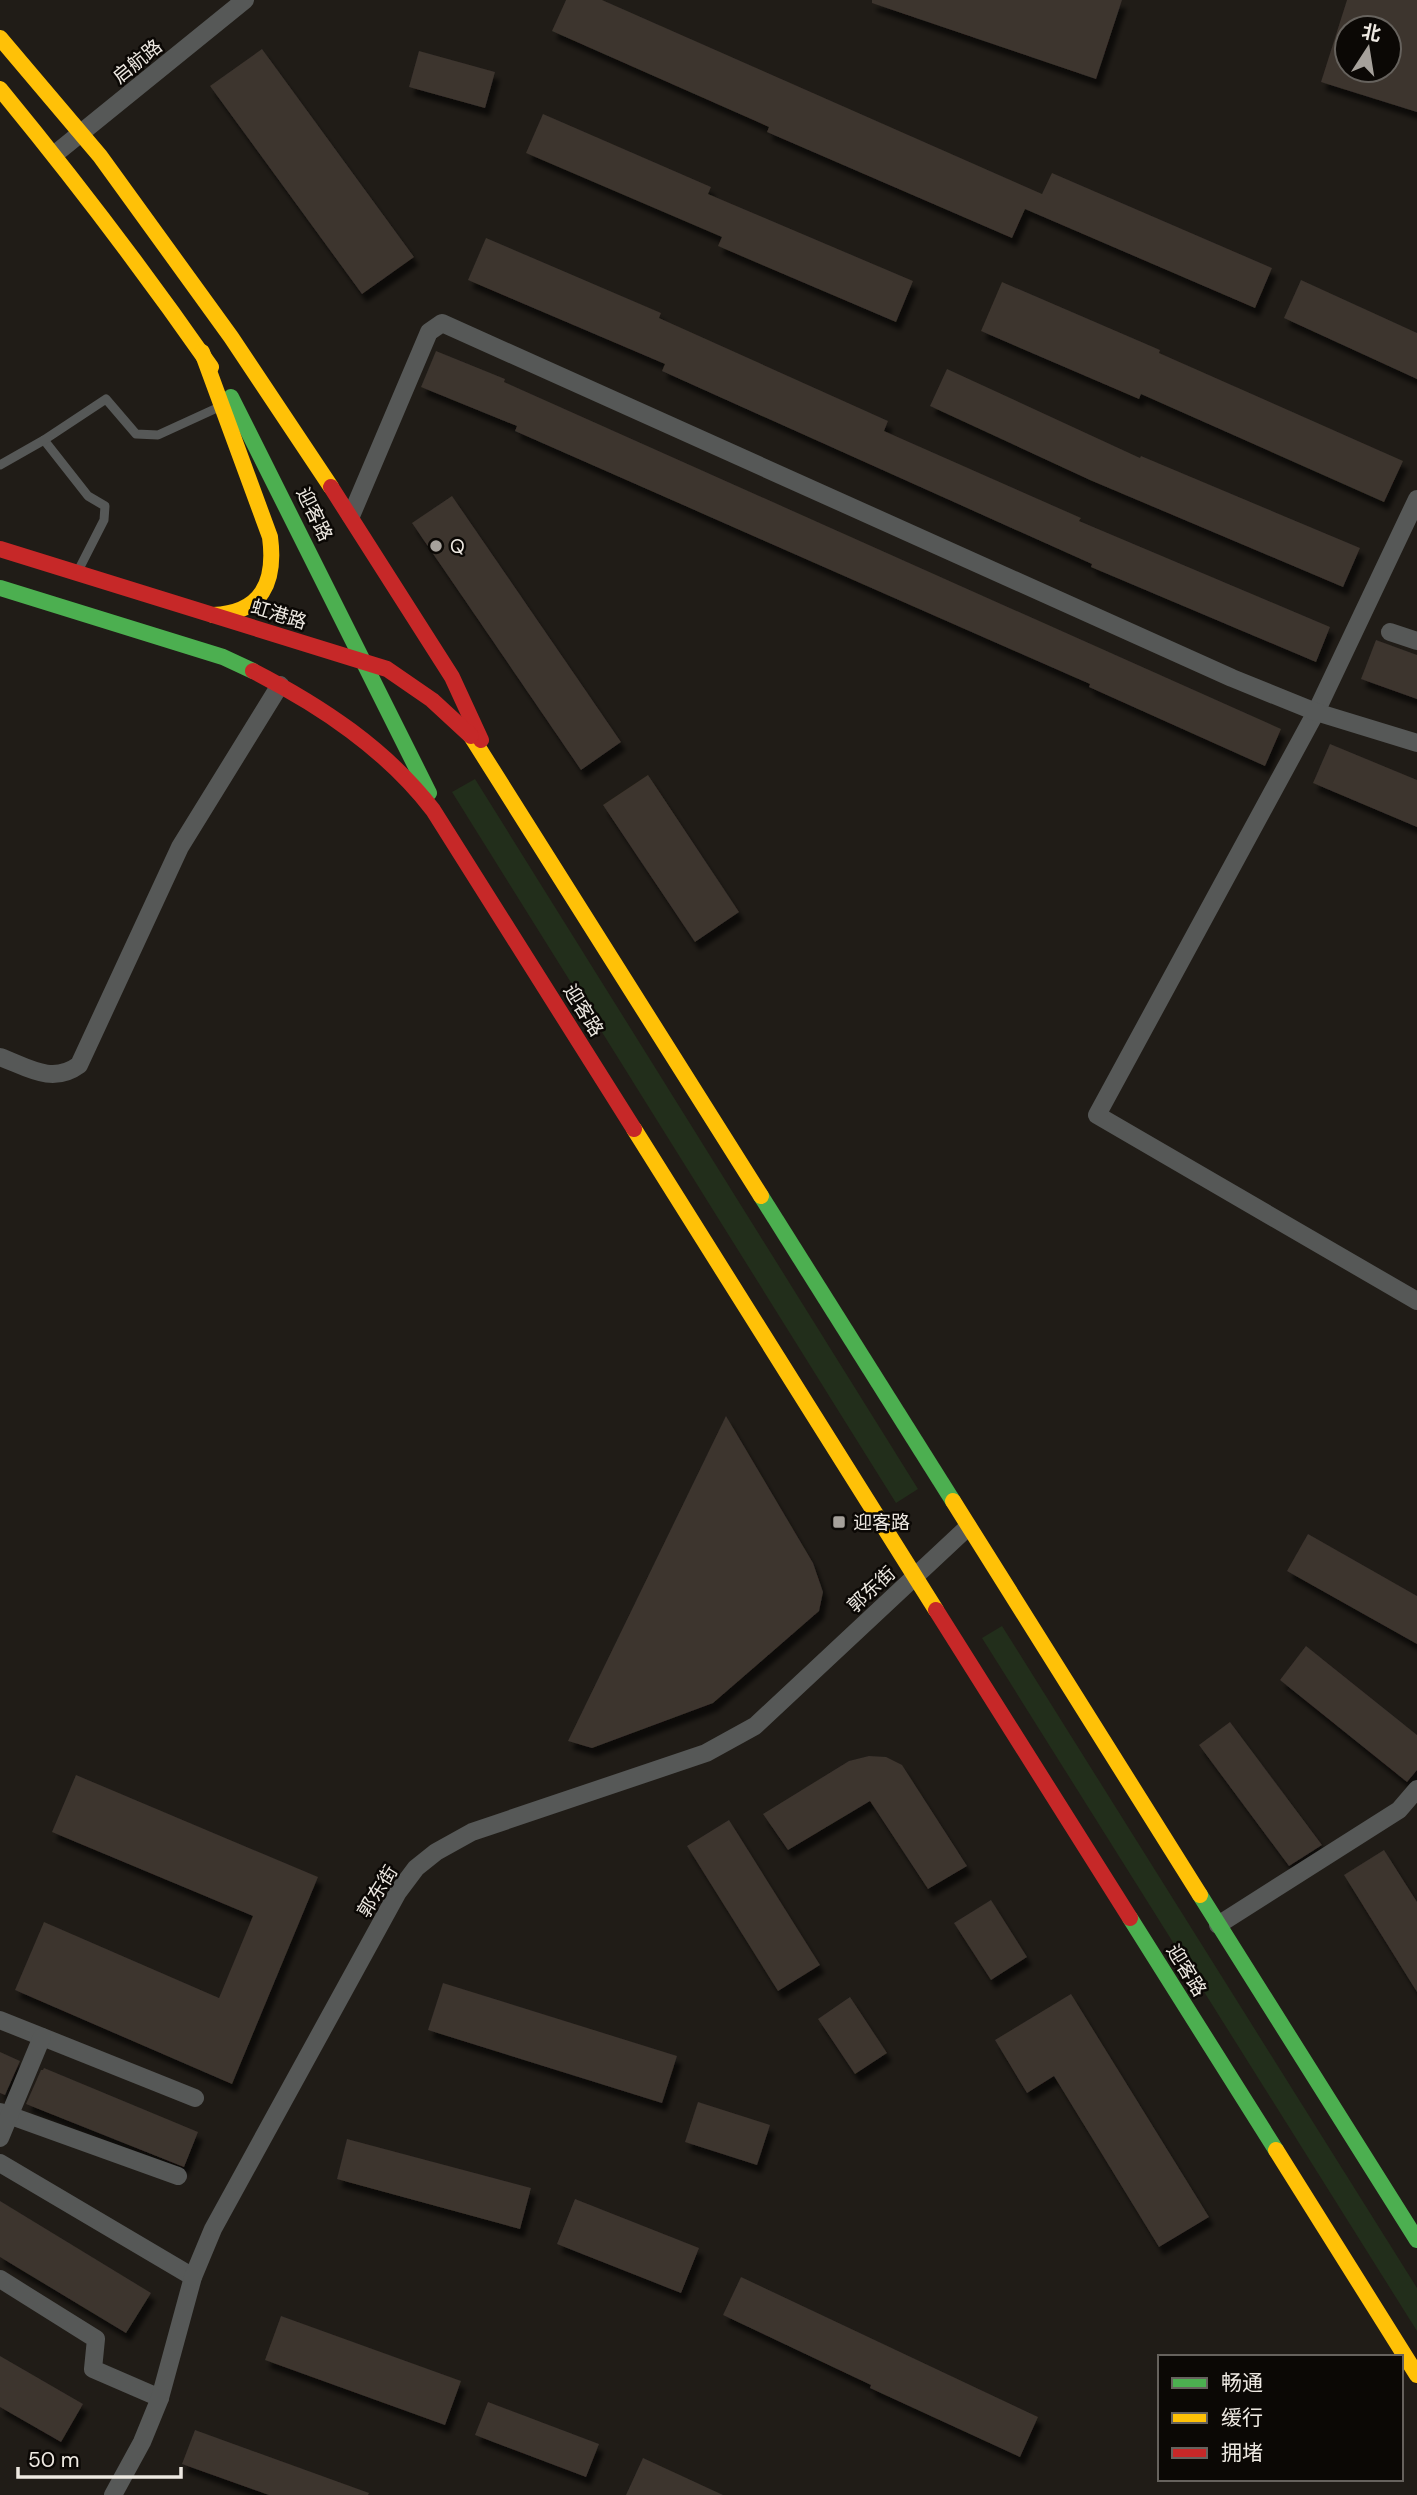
<svg xmlns="http://www.w3.org/2000/svg" width="1417" height="2495" font-family="'DM Sans','Noto Sans SC',sans-serif">
  <defs>
    <filter id="shadow"><feDropShadow dx="4.5" dy="8" stdDeviation="2" flood-color="#0009"/></filter>
  </defs>
  <rect width="100%" height="100%" fill="#201c17"/>
  <g fill="#222e1b">
    <polygon points="475,779 918,1489 896,1503 452,792"/>
    <polygon points="1002,1626 1417,2288 1417,2331 982,1638"/>
  </g>
  <g fill="#3c342e" fill-rule="evenodd" filter="url(#shadow)">
    <polygon points="566,0 602,0 1042,194 1052,173 1272,268 1255,308 1025,209 1012,238 767,132 769,127 552,31"/>
    <polygon points="872,0 1122,0 1096,79 872,3"/>
    <path d="M1347,0h70v112l-96,-30zM1347,28h42v42h-42z"/>
    <polygon points="262,49 414,257 362,294 210,86"/>
    <polygon points="419,51 495,72 485,108 409,87"/>
    <polygon points="543,114 711,187 708,194 913,281 896,322 718,246 722,237 526,153"/>
    <polygon points="486,238 661,313 659,318 888,421 884,431 1081,518 1079,521 1330,627 1316,662 1091,567 1092,564 662,371 665,364 468,280"/>
    <polygon points="1301,280 1417,333 1417,379 1284,318"/>
    <polygon points="1002,282 1160,350 1159,353 1403,461 1384,502 1141,394 1139,399 981,331"/>
    <polygon points="436,351 505,379 504,382 1281,729 1265,766 1089,687 1090,684 515,431 517,426 421,387"/>
    <polygon points="947,369 1140,458 1141,456 1360,548 1343,587 1090,480 930,406"/>
    <polygon points="452,496 621,742 581,770 412,523"/>
    <polygon points="1376,640 1417,655 1417,699 1361,679"/>
    <polygon points="1330,744 1417,780 1417,827 1313,783"/>
    <polygon points="648,775 739,912 695,942 603,805"/>
    <polygon points="726,1416 813,1563 823,1592 819,1611 713,1703 592,1748 568,1741"/>
    <polygon points="1308,1534 1417,1596 1417,1644 1287,1571"/>
    <polygon points="1306,1646 1417,1735 1417,1770 1407,1782 1280,1680"/>
    <polygon points="1230,1722 1322,1845 1289,1866 1199,1745"/>
    <polygon points="869,1756 886,1757 902,1765 967,1866 928,1889 870,1801 788,1850 763,1814 849,1761"/>
    <polygon points="76,1775 318,1877 232,2084 15,1990 44,1922 219,1998 253,1916 52,1832"/>
    <polygon points="729,1820 820,1965 778,1991 687,1846"/>
    <polygon points="1384,1850 1417,1902 1417,1992 1344,1875"/>
    <polygon points="991,1900 1027,1957 991,1980 954,1923"/>
    <polygon points="443,1983 677,2056 662,2103 428,2030"/>
    <polygon points="1071,1994 1209,2217 1159,2247 1054,2076 1027,2093 995,2040"/>
    <polygon points="850,1997 887,2053 855,2074 818,2019"/>
    <polygon points="0,2052 20,2061 5,2095 0,2093"/>
    <polygon points="44,2068 198,2132 184,2167 26,2104 41,2070 43,2070"/>
    <polygon points="698,2102 770,2125 757,2165 685,2142"/>
    <polygon points="347,2139 531,2188 520,2229 337,2179"/>
    <polygon points="575,2199 699,2248 681,2293 557,2244"/>
    <polygon points="0,2201 151,2293 126,2333 0,2257"/>
    <polygon points="741,2277 1038,2417 1020,2457 870,2388 871,2385 723,2315"/>
    <polygon points="281,2316 461,2381 445,2425 265,2360"/>
    <polygon points="0,2356 83,2404 61,2442 0,2407"/>
    <polygon points="488,2402 599,2444 586,2477 475,2435"/>
    <polygon points="195,2430 369,2493 368,2495 269,2495 182,2464"/>
    <polygon points="643,2458 723,2495 626,2495"/>
  </g>
  <g fill="none" stroke-linecap="round" stroke-linejoin="round">
    <g stroke="#565857" stroke-width="9">
      <polyline points="44,440 88,496 105,506 104,520 79,569"/>
      <polyline points="0,465 44,440 106,399 136,434 158,435 217,408"/>
    </g>
    <g stroke="#565857" stroke-width="18">
      <polyline points="55,154 245,0"/>
      <polyline points="1417,499 1316,712 1097,1115 1417,1301"/>
      <polyline points="351,516 429,332 442,323 1232,678 1316,712 1417,743"/>
      <polyline points="1390,632 1417,641"/>
      <path d="M0,1057c27,10 52,28 79,8l101,-218 100,-162"/>
      <polyline points="1218,1925 1399,1810 1417,1789"/>
      <polyline points="0,2020 195,2098"/>
      <polyline points="0,2112 178,2176"/>
      <polyline points="0,2138 42,2037"/>
      <polyline points="0,2163 193,2277"/>
      <polyline points="0,2279 96,2339 93,2369 160,2398"/>
      <polyline points="113,2495 142,2442 160,2398 193,2277 213,2229 398,1892 416,1868 436,1852 472,1832 706,1753 755,1726 968,1527"/>
    </g>
    <g stroke="#4caf50" stroke-width="16">
      <polyline points="231,397 429,793"/>
      <polyline points="0,588 223,657 253,671"/>
      <polyline points="761,1196 953,1501"/>
      <polyline points="1200,1895 1417,2240"/>
      <polyline points="1130,1918 1276,2150"/>
    </g>
    <g stroke="#ffc107" stroke-width="16">
      <polyline points="0,38 100,156 231,337 331,487"/>
      <path d="M0,89c74,90 144,182 211,278"/>
      <path d="M202,352l68,185c6,45 -8,76 -57,78"/>
      <polyline points="471,736 761,1196"/>
      <polyline points="634,1129 936,1610"/>
      <polyline points="953,1501 1200,1895"/>
      <polyline points="1276,2150 1417,2375"/>
    </g>
    <g stroke="#c62828" stroke-width="16">
      <polyline points="331,487 452,677 481,740"/>
      <polyline points="0,549 387,669 432,700 471,736"/>
      <path d="M253,671c68,35 133,78 180,139l201,319"/>
      <polyline points="936,1610 1130,1918"/>
    </g>
  </g>
  <g fill="#a6a19b" stroke="#0b0805" stroke-width="2.5">
    <circle cx="436" cy="546" r="7"/>
    <rect x="832" y="1515" width="14" height="14" rx="3.5"/>
  </g>
  <g text-anchor="middle" stroke-width="5" stroke-linejoin="round" paint-order="stroke">
    <g font-size="19" fill="#eee9e2" stroke="#0b0805">
      <text transform="translate(137 61) rotate(-39)" y="7">启航路</text>
      <text transform="translate(315 514) rotate(64)" y="7">迎客路</text>
      <text transform="translate(279 614) rotate(17)" y="7">虹港路</text>
      <text transform="translate(584 1010) rotate(58)" y="7">迎客路</text>
      <text transform="translate(871 1589) rotate(-43)" y="7">郭东街</text>
      <text transform="translate(377 1891) rotate(-58)" y="7">郭东街</text>
      <text transform="translate(1187 1970) rotate(58)" y="7">迎客路</text>
    </g>
    <g font-size="19" fill="#eee9e2" stroke="#0b0805" text-anchor="start">
      <text x="450" y="553">Q</text>
      <text x="853" y="1529">迎客路</text>
    </g>
  </g>
  <rect x="1158" y="2355" width="245" height="126" fill="#0b0805" stroke="#66625d" stroke-width="2"/>
  <rect x="1172" y="2378" width="35" height="10" fill="#4caf50" stroke="#66625d" stroke-width="2"/>
  <text x="1221" y="2390" font-size="21" fill="#eee9e2">畅通</text>
  <rect x="1172" y="2413" width="35" height="10" fill="#ffc107" stroke="#66625d" stroke-width="2"/>
  <text x="1221" y="2425" font-size="21" fill="#eee9e2">缓行</text>
  <rect x="1172" y="2448" width="35" height="10" fill="#c62828" stroke="#66625d" stroke-width="2"/>
  <text x="1221" y="2460" font-size="21" fill="#eee9e2">拥堵</text>
  <g transform="translate(1368 49) rotate(12)"><circle r="33" fill="#0b0805" stroke="#66625d" stroke-width="2"/>
  <path d="M0-5L12 26L0 18L-12 26Z" fill="#a6a19b"/>
  <text y="-10" font-size="19" font-weight="bold" text-anchor="middle" fill="#eee9e2">北</text>
  </g>
  <path d="M18 2467v10h163v-10" fill="none" stroke="#eee9e2" stroke-width="3.5"/>
  <text x="28" y="2467" font-size="21" fill="#eee9e2" stroke="#0b0805" stroke-width="5" paint-order="stroke">50 m</text>
</svg>
